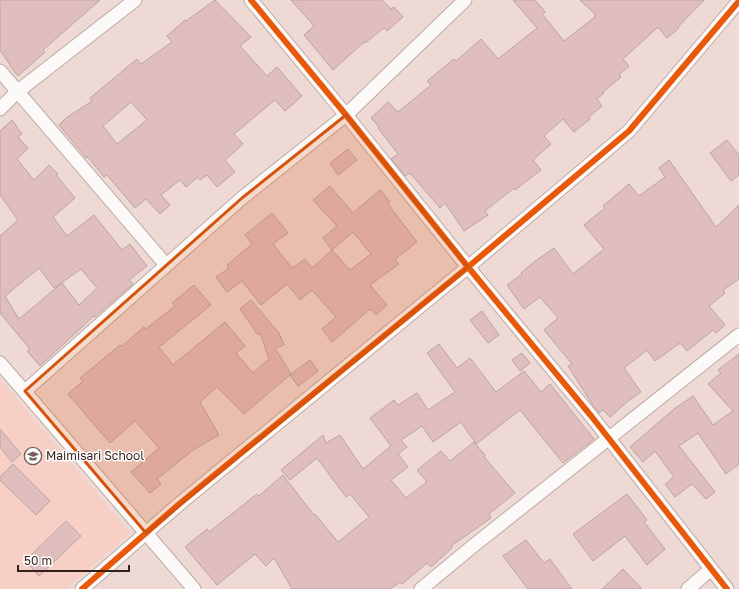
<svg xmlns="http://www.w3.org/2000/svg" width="739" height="589" font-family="'Golos Text',sans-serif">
  <rect width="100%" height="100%" fill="#eed9d4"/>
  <polygon fill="#f7cfc4" points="0,379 130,533 66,589 0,589"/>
  <g fill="#e0bebd" stroke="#b9a5a3" fill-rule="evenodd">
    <polygon points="0,0 100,0 43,50 45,52 18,76 10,66 10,65 0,50"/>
    <path d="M215,0l36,37 -11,9 27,30 10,-9 25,29 -17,15 -10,-11 -41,34 9,10 -18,16 10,12 -18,15 -10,-12 -7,5 -2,-3 -12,10 -6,-7 -19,15 9,10 -10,9 -14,-15 -11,9 -28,-33 -3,2 -16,-20 -2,1 -27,-33 7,-7 26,-17 -2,-3 47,-39 4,5 31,-22 -5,-6 18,-16 1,1zM131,102l16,18 -30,24 -14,-18z"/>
    <polygon points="291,0 382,0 391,9 394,7 403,17 387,31 384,28 365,43 364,42 333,70 304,35 314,26"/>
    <polygon points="513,0 535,0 545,12 542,14 564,41 595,17 594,16 596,15 580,0 704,0 678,27 679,28 667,38 658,27 623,59 629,66 619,75 621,77 603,92 604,93 597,99 602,106 589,117 590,119 574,132 563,119 544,136 551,144 533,160 541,170 515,190 514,188 485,211 488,215 464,231 445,203 440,208 410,173 405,176 391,159 398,154 378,128 379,127 371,118 388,102 398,112 431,85 427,81 454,59 456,61 481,39 498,59 537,28"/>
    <path d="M12,120l10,14 -4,3 10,11 -11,11 17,21 15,-15 9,9 -2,1 19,23 -22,19 14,19 27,-21 28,35 8,-6 17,22 -18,14 4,4 -38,33 -1,-1 -54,50 -13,-15 3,-2 -30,-36v-77l18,-16 -18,-25v-64zM39,268l15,20 27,-19 16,19 -18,17 -17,-22 -43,36 -14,-23z"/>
    <polygon points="727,140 739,155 739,175 731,181 710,153"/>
    <polygon points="348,149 357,160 338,175 330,163"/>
    <polygon points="669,160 716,227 739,205 739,279 723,290 725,293 709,306 725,325 716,333 713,330 687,351 680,343 655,361 647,350 624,368 641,392 627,402 610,417 603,410 599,413 594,407 568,366 572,364 544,330 558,318 540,297 524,309 507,285 522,274 521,273 534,262 554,248 573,274 604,249 584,225 605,208 603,206 629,184 639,196 665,177 659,168"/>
    <path d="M330,186l23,27 27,-23 10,12 -2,2 29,38 -22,17 4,5 -29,21 17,20 -11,10 -6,-6 -38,33 -10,-13 14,-12 -24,-27 -12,10 -13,-16 -26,21 -19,-24 -15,11 -11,-15 13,-9 -2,-3 25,-21 -7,-9 27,-22 16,20 -15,11 19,24 13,-9 7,9 20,-18 -9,-12 14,-12 -24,-26zM353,232l18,22 -21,16 -18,-20z"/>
    <polygon points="194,285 211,305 159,347 173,365 225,322 245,346 236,353 253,373 269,359 260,333 258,335 240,309 251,300 279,333 284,345 275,348 291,374 244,414 217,387 200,402 219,435 193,450 157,479 161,484 150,493 131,472 159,448 135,421 110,443 68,394 83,381 80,378 120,345 122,346 144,327 146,329 175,306 172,303"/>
    <polygon points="482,311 499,335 488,343 470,320"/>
    <polygon points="439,344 457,368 470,358 496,392 524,371 541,392 550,384 594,439 563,463 520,410 476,444 461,422 433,442 422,426 401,440 407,447 398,454 408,467 391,480 406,498 427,482 417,470 441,451 450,461 474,442 485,455 484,457 515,493 489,514 491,518 451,546 452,548 431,567 427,563 402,584 400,582 390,589 292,589 274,558 266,566 255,554 217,585 185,547 207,529 209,532 257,494 259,496 283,475 314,515 315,514 338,542 369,517 350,494 346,497 317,458 290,480 281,470 323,435 326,443 340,435 363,469 391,446 370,418 394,400 398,405 417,393 428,410 455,392 427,353"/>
    <polygon points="522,353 530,363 520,371 512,360"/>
    <polygon points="739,354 739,464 726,474 698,433 679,446 715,492 706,499 692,484 675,497 665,484 674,477 655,451 643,462 630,447 674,409 693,396 713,425 733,411 708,384 721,373 718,370"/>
    <polygon points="310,360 318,371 298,386 290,375"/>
    <polygon points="0,429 21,454 12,462 0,447"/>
    <polygon points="13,464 50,501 36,515 0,480 0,477"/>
    <polygon points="627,494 647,520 644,522 665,549 647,565 625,536 593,561 573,534"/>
    <polygon points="66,521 81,536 39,576 25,561"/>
    <polygon points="526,540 544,563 550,559 572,589 528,589 503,556"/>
    <polygon points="623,569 642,589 602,589"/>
  </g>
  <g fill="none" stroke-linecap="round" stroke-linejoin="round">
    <defs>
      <g id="minor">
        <polyline points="251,0 346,115 468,267 592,417 727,589"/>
        <polyline points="0,71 166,265"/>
        <polyline points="0,109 17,92 135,0"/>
        <polyline points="0,363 194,589"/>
        <polyline points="25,391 242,198 346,115 465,0"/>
        <polyline points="82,589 178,505 468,267 629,131 739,1"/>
        <polyline points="421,589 473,546 739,335"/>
        <polyline points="688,589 711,569"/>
      </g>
    </defs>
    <use href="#minor" stroke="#beaaa5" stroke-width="15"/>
    <use href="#minor" stroke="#fcf9f9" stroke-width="13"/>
    <defs>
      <g id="cycleway">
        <polyline points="251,0 346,115 468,267 592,417 727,589"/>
        <polyline points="82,589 178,505 468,267 629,131 739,1"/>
      </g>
    </defs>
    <use href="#cycleway" stroke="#fefefe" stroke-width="8"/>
    <use href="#cycleway" stroke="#e8590c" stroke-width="6"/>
  </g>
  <path fill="#d6530d" fill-opacity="0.2" stroke="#d6530d" stroke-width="3" stroke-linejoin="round" d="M346,115l122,152 -322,266 -121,-142 217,-193z"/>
  <defs>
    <symbol id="school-ring" viewBox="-11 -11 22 22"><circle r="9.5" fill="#fefefe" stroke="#76605a" stroke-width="1.5"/><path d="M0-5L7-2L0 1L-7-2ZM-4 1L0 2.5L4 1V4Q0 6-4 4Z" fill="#76605a"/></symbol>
  </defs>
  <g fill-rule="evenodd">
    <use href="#school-ring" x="23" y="446" width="20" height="20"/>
  </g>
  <g text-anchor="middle" stroke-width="3" stroke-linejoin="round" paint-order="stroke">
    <g font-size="12" fill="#351f19" stroke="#fefefe" text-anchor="start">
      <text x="46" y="460">Maimisari School</text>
    </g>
  </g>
  <path d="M18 565v6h111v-6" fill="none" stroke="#351f19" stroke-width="2"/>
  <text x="24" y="565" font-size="12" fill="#351f19" stroke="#fefefe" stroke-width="3" paint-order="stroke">50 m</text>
</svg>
